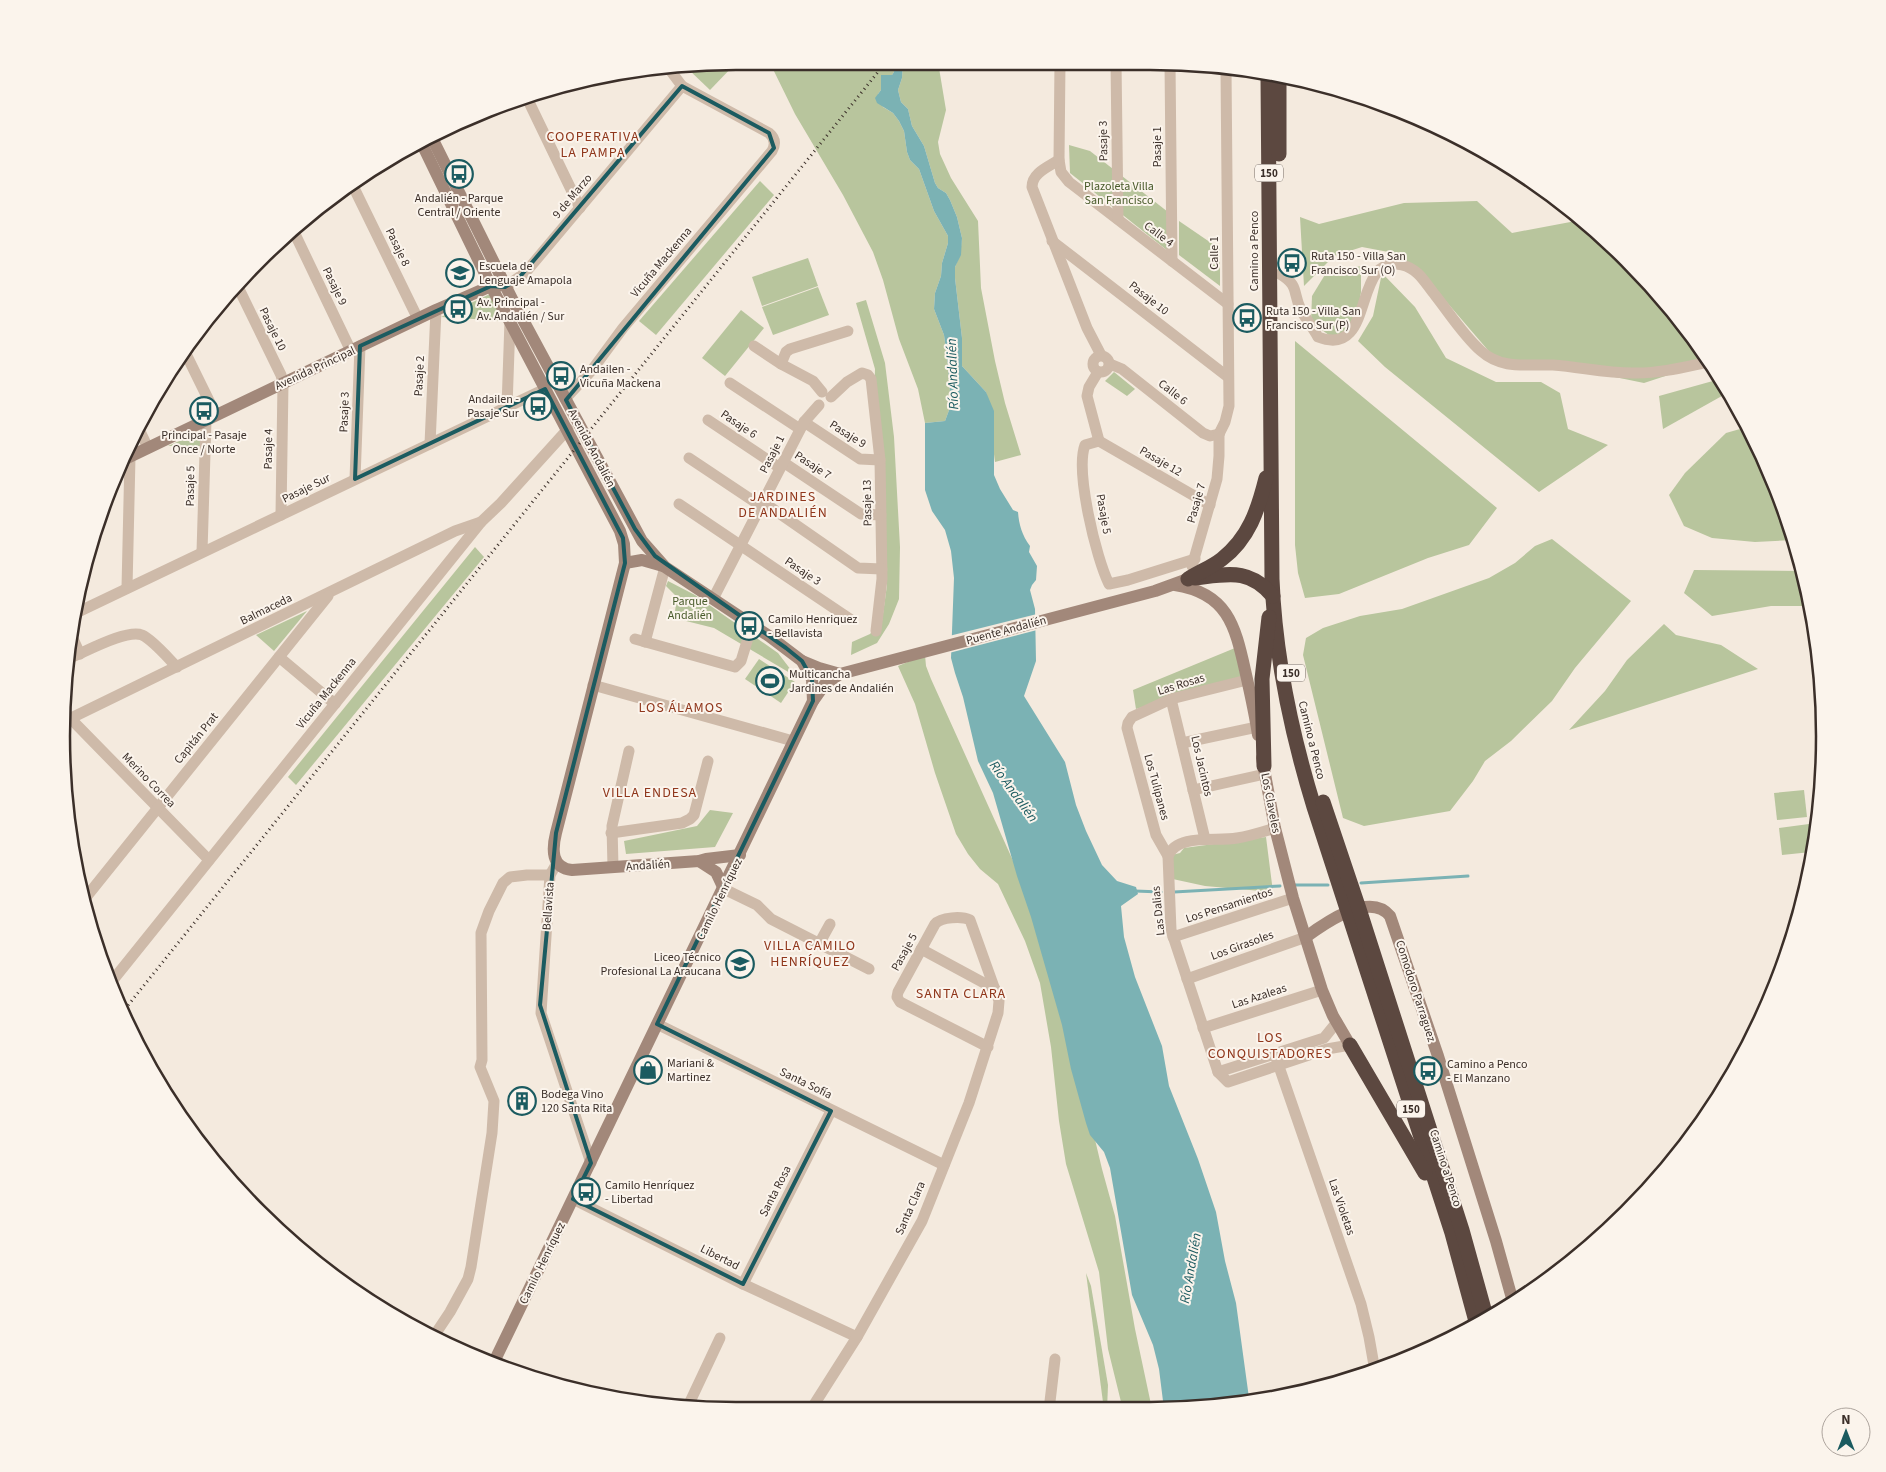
<svg xmlns="http://www.w3.org/2000/svg" width="1886" height="1472" font-family="'Source Sans 3',sans-serif">
  <rect width="100%" height="100%" fill="#f4eade"/>
  <g fill="#b8c59d">
    <polygon points="769,61 895,62 894,72 892,75 881,77 881,90 878,94 883,107 893,113 899,121 904,131 907,152 910,160 919,169 934,211 948,236 948,243 942,263 941,276 935,293 934,309 944,335 948,365 951,405 945,421 925,423 918,389 899,339 883,280 873,252 843,195 795,114"/>
    <polygon points="732,62 735,64 710,90 687,68"/>
    <polygon points="903,62 938,62 946,110 938,142 940,154 951,178 978,221 981,288 995,361 1005,403 1021,455 995,462 986,392 962,366 962,338 955,278 955,267 960,255 962,238 957,217 950,200 946,193 938,188 935,183 924,146 912,126 908,109 901,102 898,90 902,78"/>
    <polygon points="1069,145 1090,151 1168,212 1168,251 1070,173"/>
    <polygon points="760,181 774,195 656,335 639,321"/>
    <polygon points="1477,201 1512,233 1581,220 1657,291 1708,362 1644,383 1566,367 1499,363 1432,285 1399,254 1362,247 1334,256 1304,286 1300,217 1319,224 1404,203"/>
    <polygon points="1179,221 1220,249 1220,286 1179,255"/>
    <polygon points="808,258 818,286 762,306 752,277"/>
    <polygon points="1361,266 1361,292 1357,320 1337,341 1311,322 1312,296 1326,273"/>
    <polygon points="1382,273 1415,307 1446,358 1496,382 1541,382 1560,393 1568,429 1608,445 1539,492 1385,367 1358,341 1373,316"/>
    <polygon points="818,287 829,315 773,335 762,307"/>
    <polygon points="490,294 505,321 441,317"/>
    <polygon points="866,300 885,363 894,437 900,547 899,599 889,624 877,643 851,655 852,642 870,634 882,621 887,585 874,404 875,369 856,303"/>
    <polygon points="741,310 764,328 725,376 702,358"/>
    <polygon points="1295,341 1497,508 1469,545 1428,558 1339,594 1305,598 1298,573 1295,545"/>
    <polygon points="1114,372 1135,389 1127,396 1105,381"/>
    <polygon points="1720,379 1729,392 1663,429 1659,396"/>
    <polygon points="1747,427 1789,519 1793,540 1755,542 1712,538 1684,526 1669,495 1685,473 1726,433"/>
    <polygon points="202,431 202,446 168,446"/>
    <polygon points="1552,539 1631,601 1575,668 1552,701 1511,741 1485,761 1473,781 1450,811 1364,826 1343,818 1303,655 1306,638 1323,628 1360,616 1402,609 1489,578 1515,563 1535,546"/>
    <polygon points="475,547 484,557 296,785 288,777"/>
    <polygon points="1694,570 1801,571 1809,606 1771,606 1712,616 1684,593"/>
    <polygon points="668,581 695,595 778,653 791,670 790,673 714,628 674,618 677,597 666,586"/>
    <polygon points="307,611 274,651 256,635"/>
    <polygon points="1664,624 1676,635 1721,645 1758,669 1569,730 1605,691 1627,660"/>
    <polygon points="1235,648 1241,677 1136,709 1133,690"/>
    <polygon points="925,655 926,666 931,679 1024,885 1082,1085 1102,1169 1115,1216 1135,1329 1152,1409 1123,1410 1108,1349 1099,1272 1066,1164 1059,1121 1051,1047 1040,983 1025,941 998,884 980,869 968,854 956,834 935,773 915,704 898,666"/>
    <polygon points="759,659 795,682 781,703 745,679"/>
    <polygon points="1804,790 1807,817 1777,820 1774,793"/>
    <polygon points="710,810 733,813 715,847 626,854 624,841 697,826"/>
    <polygon points="1809,824 1811,852 1782,855 1779,828"/>
    <polygon points="1266,837 1273,892 1205,886 1168,878 1168,856 1180,853 1184,848"/>
    <polygon points="1086,1273 1091,1286 1108,1385 1107,1410 1104,1410"/>
  </g>
  <path fill="#7bb2b4" d="M895,62h8l-1,16 -4,12 3,12 7,7 4,17 12,20 11,37 3,5 8,5 4,7 7,17 5,21 -1,17 -6,12v11l7,60v28l24,26 8,19v64l6,14 13,21 5,2c1,13 4,23 12,34l-1,6 8,14 -1,14 -4,5 -2,5 5,19 1,52 -12,35 41,66 11,43 10,26 16,34 15,16 19,6 2,7 -17,12 3,31 11,40 27,69 7,40 29,73 18,53 9,49 11,42 13,95 -55,11h-30l-5,-40 -6,-24 -21,-50 -22,-127 -6,-16 -14,-17 -4,-12 -15,-54 -9,-44 -31,-108 -14,-41 -24,-83 -15,-32 -15,-64 -8,-24 -4,-15 3,-80 -3,-27 -6,-21 -13,-19 -7,-21v-67l20,-2 6,-16 -3,-40 -4,-30 -10,-26 1,-16 6,-17 1,-13 6,-20v-7l-14,-25 -15,-42 -9,-9 -3,-8 -3,-21 -5,-10 -6,-8 -16,-10 -2,-5 6,-8v-15h11l2,-3z"/>
  <polygon fill="#f4eade" points="1037,614 1037,630 949,653 949,636"/>
  <g fill="none" stroke-linecap="round" stroke-linejoin="round">
    <g stroke="#7bb2b4" stroke-width="3">
      <polyline points="1361,883 1468,876"/>
      <polyline points="1295,885 1328,885"/>
      <polyline points="1135,891 1161,892"/>
      <polyline points="1174,892 1280,886"/>
    </g>
    <g stroke="#cebaa9" stroke-width="11">
      <polyline points="1060,62 1059,160 1061,172 1069,182 1228,304"/>
      <polyline points="1116,62 1118,219"/>
      <polyline points="1170,63 1172,261"/>
      <polyline points="670,70 682,86"/>
      <polyline points="527,98 580,208"/>
      <path d="M1059,160c-11,7 -27,13 -27,27l55,141 14,27"/>
      <polyline points="353,186 418,319"/>
      <polyline points="294,232 351,351"/>
      <polyline points="1052,241 1228,377"/>
      <path d="M1280,274c20,12 12,18 21,36 5,9 12,18 17,27 59,23 33,-85 84,-72 17,4 23,18 33,30 15,19 28,40 46,56 21,19 46,13 72,14 28,2 56,9 84,8 24,0 47,-6 71,-11"/>
      <polyline points="238,287 281,375 283,383 281,515"/>
      <path d="M505,287l20,-14 157,-187 87,47c6,5 7,11 3,18l-149,177 -31,42 -27,29"/>
      <polyline points="754,346 781,364 813,381 822,392"/>
      <polyline points="186,354 216,415"/>
      <circle cx="1101" cy="364" r="8"/>
      <polyline points="781,364 786,352 790,349 848,331"/>
      <polyline points="1110,364 1122,369 1203,433 1210,436 1219,434"/>
      <polyline points="1098,372 1089,387 1087,396 1099,441"/>
      <polyline points="730,383 800,429"/>
      <polyline points="831,397 847,382 862,373 868,375 871,379 880,460 882,579 876,631"/>
      <polyline points="507,407 510,321"/>
      <polyline points="708,420 780,468"/>
      <polyline points="804,422 860,459 880,460"/>
      <polyline points="139,429 148,448"/>
      <polyline points="1219,434 1225,422 1229,406 1226,69"/>
      <path d="M1099,441l-14,4c-10,26 11,113 24,139l19,-4 67,-21"/>
      <polyline points="1099,441 1210,505"/>
      <polyline points="430,444 436,310"/>
      <polyline points="689,458 761,506"/>
      <polyline points="783,462 861,514 881,515"/>
      <polyline points="355,479 360,346"/>
      <polyline points="763,502 858,568 882,569"/>
      <polyline points="679,504 850,619"/>
      <polyline points="202,552 206,420"/>
      <polyline points="1192,566 1217,479 1219,456 1219,434"/>
      <polyline points="127,588 130,457"/>
      <polyline points="713,599 804,422 819,405"/>
      <polyline points="78,612 545,389"/>
      <polyline points="635,639 735,667 741,661 752,625"/>
      <polyline points="74,641 80,654"/>
      <polyline points="645,642 665,567"/>
      <path d="M72,657c15,-6 55,-28 70,-22 11,5 26,23 35,32"/>
      <polyline points="279,657 335,704"/>
      <polyline points="593,685 793,741"/>
      <polyline points="1171,699 1205,839"/>
      <polyline points="70,718 209,860"/>
      <polyline points="63,722 455,531 481,522"/>
      <polyline points="1182,743 1257,727"/>
      <polyline points="1193,790 1265,774"/>
      <path d="M1275,828c-13,4 -25,8 -38,10 -20,4 -60,-5 -69,18l3,74 47,142 10,10 99,-33 23,-4"/>
      <polyline points="611,833 682,823 690,819 694,815 708,761"/>
      <polyline points="1168,856 1156,835 1127,728 1128,723 1132,717 1171,699 1247,680"/>
      <polyline points="557,863 550,875 541,1013 591,1163"/>
      <polyline points="613,867 612,826 629,751"/>
      <polyline points="724,889 757,905 771,919 869,969"/>
      <polyline points="83,901 328,596"/>
      <polyline points="1173,937 1293,898"/>
      <polyline points="819,944 830,924"/>
      <polyline points="921,949 995,989"/>
      <polyline points="1187,979 1306,937"/>
      <polyline points="113,980 481,522 501,503 568,429"/>
      <polyline points="657,1024 944,1165"/>
      <polyline points="1203,1028 1322,990"/>
      <polyline points="1275,1055 1361,1304 1369,1337 1375,1371"/>
      <polyline points="1218,1072 1324,1038 1337,1022"/>
      <polyline points="573,1199 743,1284 857,1337"/>
      <polyline points="743,1284 831,1111"/>
      <polyline points="434,1336 450,1312 468,1279 471,1267 492,1133 494,1101 480,1067 482,1060 481,933 489,911 503,883 510,877 527,875 550,875"/>
      <polyline points="688,1406 720,1338"/>
      <polyline points="1049,1410 1055,1359"/>
      <path d="M810,1411l47,-74 65,-116 47,-118 29,-90 1,-12 -29,-81c-8,-4 -29,-3 -35,4l-37,68 -1,5 3,5 88,45"/>
    </g>
    <g stroke="#a2887a" stroke-width="12">
      <polyline points="432,138 515,305 642,541 665,567 769,636 802,661 812,679 813,701"/>
      <path d="M421,142l70,144 129,245 4,13 1,19 -69,270c-4,16 -5,35 16,37l127,-9 7,-2 34,-4"/>
      <polyline points="127,458 436,310 491,286 498,286"/>
      <polyline points="625,563 642,560 663,566"/>
      <path d="M1175,585c52,8 60,40 70,85 5,22 10,44 13,65"/>
      <polyline points="802,661 819,668 840,674"/>
      <polyline points="1262,758 1275,828 1293,898 1322,990 1333,1016 1350,1045"/>
      <polyline points="699,861 716,872 724,889"/>
      <path d="M1306,937c19,-14 64,-46 84,-21l48,140 58,185 17,61"/>
      <path d="M493,1364c107,-221 214,-442 320,-663l12,-17 15,-10 315,-83 33,-12"/>
    </g>
    <g stroke="#5c4840" stroke-width="15">
      <path d="M1268,77l4,502c3,78 19,153 42,228l138,426 25,92"/>
      <polyline points="1279,80 1279,154"/>
      <path d="M1195,578c34,-4 54,-10 78,18"/>
      <path d="M1188,579c11,-7 24,-12 34,-20 27,-21 36,-49 44,-81"/>
      <polyline points="1264,766 1262,679 1269,617"/>
      <polyline points="1323,802 1359,909 1462,1230 1487,1320"/>
      <polyline points="1350,1045 1425,1173"/>
    </g>
    <polyline stroke="#3b2f29" stroke-width="3" stroke-dasharray="1 4" stroke-linecap="butt" points="125,1009 886,62"/>
  </g>
  <path fill="none" stroke="#1b5b60" stroke-width="4" stroke-linejoin="round" d="M682,86l87,47 5,15 -208,252 69,129 20,27 131,92 16,13 10,18 1,22 -156,323 174,87 -88,173 -170,-85 18,-36 -51,-158 16,-172 69,-270 -2,-25 -78,-149 -190,90 5,-133 131,-60 14,1 13,-8z"/>
  <defs>
    <symbol id="bus-ring" viewBox="-11 -11 22 22"><circle r="9.5" fill="#fbf4ec" stroke="#1b5b60" stroke-width="1.5"/><path d="M-5-6H5V4H4V6H2V4H-2V6H-4V4H-5ZM-3.5-4V0h7V-4ZM-3.5 1.2v1.5H-2V1.2ZM2 1.2v1.5H3.5V1.2Z" fill="#1b5b60"/></symbol>
    <symbol id="school-ring" viewBox="-11 -11 22 22"><circle r="9.5" fill="#fbf4ec" stroke="#1b5b60" stroke-width="1.5"/><path d="M0-5L7-2L0 1L-7-2ZM-4 1L0 2.5L4 1V4Q0 6-4 4Z" fill="#1b5b60"/></symbol>
    <symbol id="stadium-ring" viewBox="-11 -11 22 22"><circle r="9.5" fill="#fbf4ec" stroke="#1b5b60" stroke-width="1.5"/><path d="M0-5a6.5 5 0 1 0 0 10a6.5 5 0 1 0 0-10ZM-3.5-1.8h7v3.6h-7Z" fill="#1b5b60"/></symbol>
    <symbol id="shop-ring" viewBox="-11 -11 22 22"><circle r="9.5" fill="#fbf4ec" stroke="#1b5b60" stroke-width="1.5"/><path d="M-5-2.5h2.3a2.7 3.5 0 0 1 5.4 0H5L5.5 6h-11ZM-1.5-2.5h3a1.5 2.3 0 0 0-3 0Z" fill="#1b5b60"/></symbol>
    <symbol id="building-ring" viewBox="-11 -11 22 22"><circle r="9.5" fill="#fbf4ec" stroke="#1b5b60" stroke-width="1.5"/><path d="M-4-6H4V6H1V3H-1V6H-4ZM-2.5-4.3h1.7v1.8h-1.7ZM.8-4.3h1.7v1.8H.8ZM-2.5-1h1.7V.8h-1.7ZM.8-1h1.7V.8H.8Z" fill="#1b5b60"/></symbol>
  </defs>
  <g fill-rule="evenodd">
    <use href="#bus-ring" x="443" y="158" width="32" height="32"/>
    <use href="#bus-ring" x="1276" y="247" width="32" height="32"/>
    <use href="#school-ring" x="444" y="257" width="32" height="32"/>
    <use href="#bus-ring" x="442" y="293" width="32" height="32"/>
    <use href="#bus-ring" x="1231" y="302" width="32" height="32"/>
    <use href="#bus-ring" x="545" y="360" width="32" height="32"/>
    <use href="#bus-ring" x="522" y="390" width="32" height="32"/>
    <use href="#bus-ring" x="188" y="395" width="32" height="32"/>
    <use href="#bus-ring" x="733" y="610" width="32" height="32"/>
    <use href="#stadium-ring" x="754" y="665" width="32" height="32"/>
    <use href="#school-ring" x="724" y="948" width="32" height="32"/>
    <use href="#shop-ring" x="632" y="1054" width="32" height="32"/>
    <use href="#bus-ring" x="1412" y="1055" width="32" height="32"/>
    <use href="#building-ring" x="506" y="1085" width="32" height="32"/>
    <use href="#bus-ring" x="570" y="1176" width="32" height="32"/>
  </g>
  <g text-anchor="middle" stroke-width="4" stroke-linejoin="round" paint-order="stroke">
    <g fill="#fbf4ec" stroke="#756a64" stroke-width="1">
      <rect x="1255" y="164.5" width="28" height="17" rx="4"/>
      <rect x="1277" y="664.5" width="28" height="17" rx="4"/>
      <rect x="1397" y="1100.5" width="28" height="17" rx="4"/>
    </g>
    <g font-size="11" font-weight="bold" fill="#3b2f29">
      <text x="1269" y="177">150</text>
      <text x="1291" y="677">150</text>
      <text x="1411" y="1113">150</text>
    </g>
    <g font-size="12" fill="#3b2f29" stroke="#fbf4ec">
      <text transform="translate(1103 141) rotate(-91)" y="4">Pasaje 3</text>
      <text transform="translate(1157 147) rotate(-90)" y="4">Pasaje 1</text>
      <text transform="translate(572 196) rotate(-50)" y="4">9 de Marzo</text>
      <text transform="translate(1159 234) rotate(37)" y="4">Calle 4</text>
      <text transform="translate(398 247) rotate(64)" y="4">Pasaje 8</text>
      <text transform="translate(1254 251) rotate(-90)" y="4">Camino a Penco</text>
      <text transform="translate(1214 253) rotate(-90)" y="4">Calle 1</text>
      <text transform="translate(661 262) rotate(-50)" y="4">Vicuña Mackenna</text>
      <text transform="translate(335 286) rotate(64)" y="4">Pasaje 9</text>
      <text transform="translate(1149 298) rotate(38)" y="4">Pasaje 10</text>
      <text transform="translate(273 329) rotate(64)" y="4">Pasaje 10</text>
      <text transform="translate(315 368) rotate(-25)" y="4">Avenida Principal</text>
      <text transform="translate(419 376) rotate(-87)" y="4">Pasaje 2</text>
      <text transform="translate(1173 392) rotate(38)" y="4">Calle 6</text>
      <text transform="translate(344 412) rotate(-88)" y="4">Pasaje 3</text>
      <text transform="translate(739 424) rotate(34)" y="4">Pasaje 6</text>
      <text transform="translate(848 434) rotate(32)" y="4">Pasaje 9</text>
      <text transform="translate(592 448) rotate(62)" y="4">Avenida Andalién</text>
      <text transform="translate(268 449) rotate(-89)" y="4">Pasaje 4</text>
      <text transform="translate(772 454) rotate(-63)" y="4">Pasaje 1</text>
      <text transform="translate(1161 461) rotate(30)" y="4">Pasaje 12</text>
      <text transform="translate(813 465) rotate(33)" y="4">Pasaje 7</text>
      <text transform="translate(190 486) rotate(-89)" y="4">Pasaje 5</text>
      <text transform="translate(306 488) rotate(-26)" y="4">Pasaje Sur</text>
      <text transform="translate(867 503) rotate(-91)" y="4">Pasaje 13</text>
      <text transform="translate(1196 503) rotate(-74)" y="4">Pasaje 7</text>
      <text transform="translate(1104 514) rotate(80)" y="4">Pasaje 5</text>
      <text transform="translate(803 571) rotate(34)" y="4">Pasaje 3</text>
      <text transform="translate(266 609) rotate(-26)" y="4">Balmaceda</text>
      <text transform="translate(1006 630) rotate(-15)" y="4">Puente Andalién</text>
      <text transform="translate(1181 684) rotate(-17)" y="4">Las Rosas</text>
      <text transform="translate(326 693) rotate(-51)" y="4">Vicuña Mackenna</text>
      <text transform="translate(196 738) rotate(-51)" y="4">Capitán Prat</text>
      <text transform="translate(1312 740) rotate(76)" y="4">Camino a Penco</text>
      <text transform="translate(1202 766) rotate(77)" y="4">Los Jacintos</text>
      <text transform="translate(149 780) rotate(46)" y="4">Merino Correa</text>
      <text transform="translate(1157 787) rotate(75)" y="4">Los Tulipanes</text>
      <text transform="translate(1271 803) rotate(79)" y="4">Los Claveles</text>
      <text transform="translate(648 865) rotate(-4)" y="4">Andalién</text>
      <text transform="translate(719 899) rotate(-64)" y="4">Camilo Henríquez</text>
      <text transform="translate(1229 905) rotate(-18)" y="4">Los Pensamientos</text>
      <text transform="translate(548 906) rotate(-86)" y="4">Bellavista</text>
      <text transform="translate(1158 911) rotate(-96)" y="4">Las Dalias</text>
      <text transform="translate(1242 945) rotate(-20)" y="4">Los Girasoles</text>
      <text transform="translate(904 952) rotate(-61)" y="4">Pasaje 5</text>
      <text transform="translate(1416 991) rotate(72)" y="4">Comodoro Parraguez</text>
      <text transform="translate(1259 996) rotate(-18)" y="4">Las Azaleas</text>
      <text transform="translate(806 1083) rotate(26)" y="4">Santa Sofía</text>
      <text transform="translate(1446 1168) rotate(72)" y="4">Camino a Penco</text>
      <text transform="translate(775 1191) rotate(-63)" y="4">Santa Rosa</text>
      <text transform="translate(1342 1207) rotate(71)" y="4">Las Violetas</text>
      <text transform="translate(910 1208) rotate(-66)" y="4">Santa Clara</text>
      <text transform="translate(720 1257) rotate(27)" y="4">Libertad</text>
      <text transform="translate(542 1263) rotate(-64)" y="4">Camilo Henríquez</text>
    </g>
    <g font-size="12" fill="#495b2b" stroke="#fbf4ec">
      <text x="1119" y="190">Plazoleta Villa<tspan x="1119" dy="14">San Francisco</tspan></text>
      <text x="690" y="605">Parque<tspan x="690" dy="14">Andalién</tspan></text>
    </g>
    <g font-size="12" fill="#3b2f29" stroke="#fbf4ec" text-anchor="start">
      <text x="459" y="202" text-anchor="middle">Andalién - Parque<tspan x="459" dy="14">Central / Oriente</tspan></text>
      <text x="1311" y="260">Ruta 150 - Villa San<tspan x="1311" dy="14">Francisco Sur (O)</tspan></text>
      <text x="479" y="270">Escuela de<tspan x="479" dy="14">Lenguaje Amapola</tspan></text>
      <text x="477" y="306">Av. Principal -<tspan x="477" dy="14">Av. Andalién / Sur</tspan></text>
      <text x="1266" y="315">Ruta 150 - Villa San<tspan x="1266" dy="14">Francisco Sur (P)</tspan></text>
      <text x="580" y="373">Andailen -<tspan x="580" dy="14">Vicuña Mackena</tspan></text>
      <text x="519" y="403" text-anchor="end">Andailen -<tspan x="519" dy="14">Pasaje Sur</tspan></text>
      <text x="204" y="439" text-anchor="middle">Principal - Pasaje<tspan x="204" dy="14">Once / Norte</tspan></text>
      <text x="768" y="623">Camilo Henriquez<tspan x="768" dy="14">- Bellavista</tspan></text>
      <text x="789" y="678">Multicancha<tspan x="789" dy="14">Jardines de Andalién</tspan></text>
      <text x="721" y="961" text-anchor="end">Liceo Técnico<tspan x="721" dy="14">Profesional La Araucana</tspan></text>
      <text x="667" y="1067">Mariani &amp;<tspan x="667" dy="14">Martinez</tspan></text>
      <text x="1447" y="1068">Camino a Penco<tspan x="1447" dy="14">- El Manzano</tspan></text>
      <text x="541" y="1098">Bodega Vino<tspan x="541" dy="14">120 Santa Rita</tspan></text>
      <text x="605" y="1189">Camilo Henríquez<tspan x="605" dy="14">- Libertad</tspan></text>
    </g>
    <g font-size="14" letter-spacing="1" fill="#90371c" stroke="#fbf4ec">
      <text x="593" y="141">COOPERATIVA<tspan x="593" dy="16">LA PAMPA</tspan></text>
      <text x="783" y="501">JARDINES<tspan x="783" dy="16">DE ANDALIÉN</tspan></text>
      <text x="681" y="712">LOS ÁLAMOS</text>
      <text x="650" y="797">VILLA ENDESA</text>
      <text x="810" y="950">VILLA CAMILO<tspan x="810" dy="16">HENRÍQUEZ</tspan></text>
      <text x="961" y="998">SANTA CLARA</text>
      <text x="1270" y="1042">LOS<tspan x="1270" dy="16">CONQUISTADORES</tspan></text>
    </g>
    <g font-size="14" font-style="italic" fill="#1b5b60" stroke="#fbf4ec">
      <text transform="translate(952 374) rotate(-92)" y="5">Río Andalién</text>
      <text transform="translate(1014 791) rotate(54)" y="5">Río Andalién</text>
      <text transform="translate(1190 1268) rotate(-80)" y="5">Río Andalién</text>
    </g>
  </g>
  <path d="M0 0H1886V1472H0ZM736 70H1150A666 666 0 0 1 1816 736V736A666 666 0 0 1 1150 1402H736A666 666 0 0 1 70 736V736A666 666 0 0 1 736 70Z" fill="#fbf4ec" fill-rule="evenodd"/>
  <path fill="none" stroke="#3b2f29" stroke-width="2.5" d="M736 70H1150A666 666 0 0 1 1816 736V736A666 666 0 0 1 1150 1402H736A666 666 0 0 1 70 736V736A666 666 0 0 1 736 70Z"/>
  <g transform="translate(1846 1432)"><circle r="24" fill="#fbf4ec" stroke="#aea59e"/>
  <path d="M0-4L9 19L0 12L-9 19Z" fill="#1b5b60"/>
  <text y="-8" font-size="14" font-weight="bold" text-anchor="middle" fill="#3b2f29">N</text>
  </g>
</svg>
